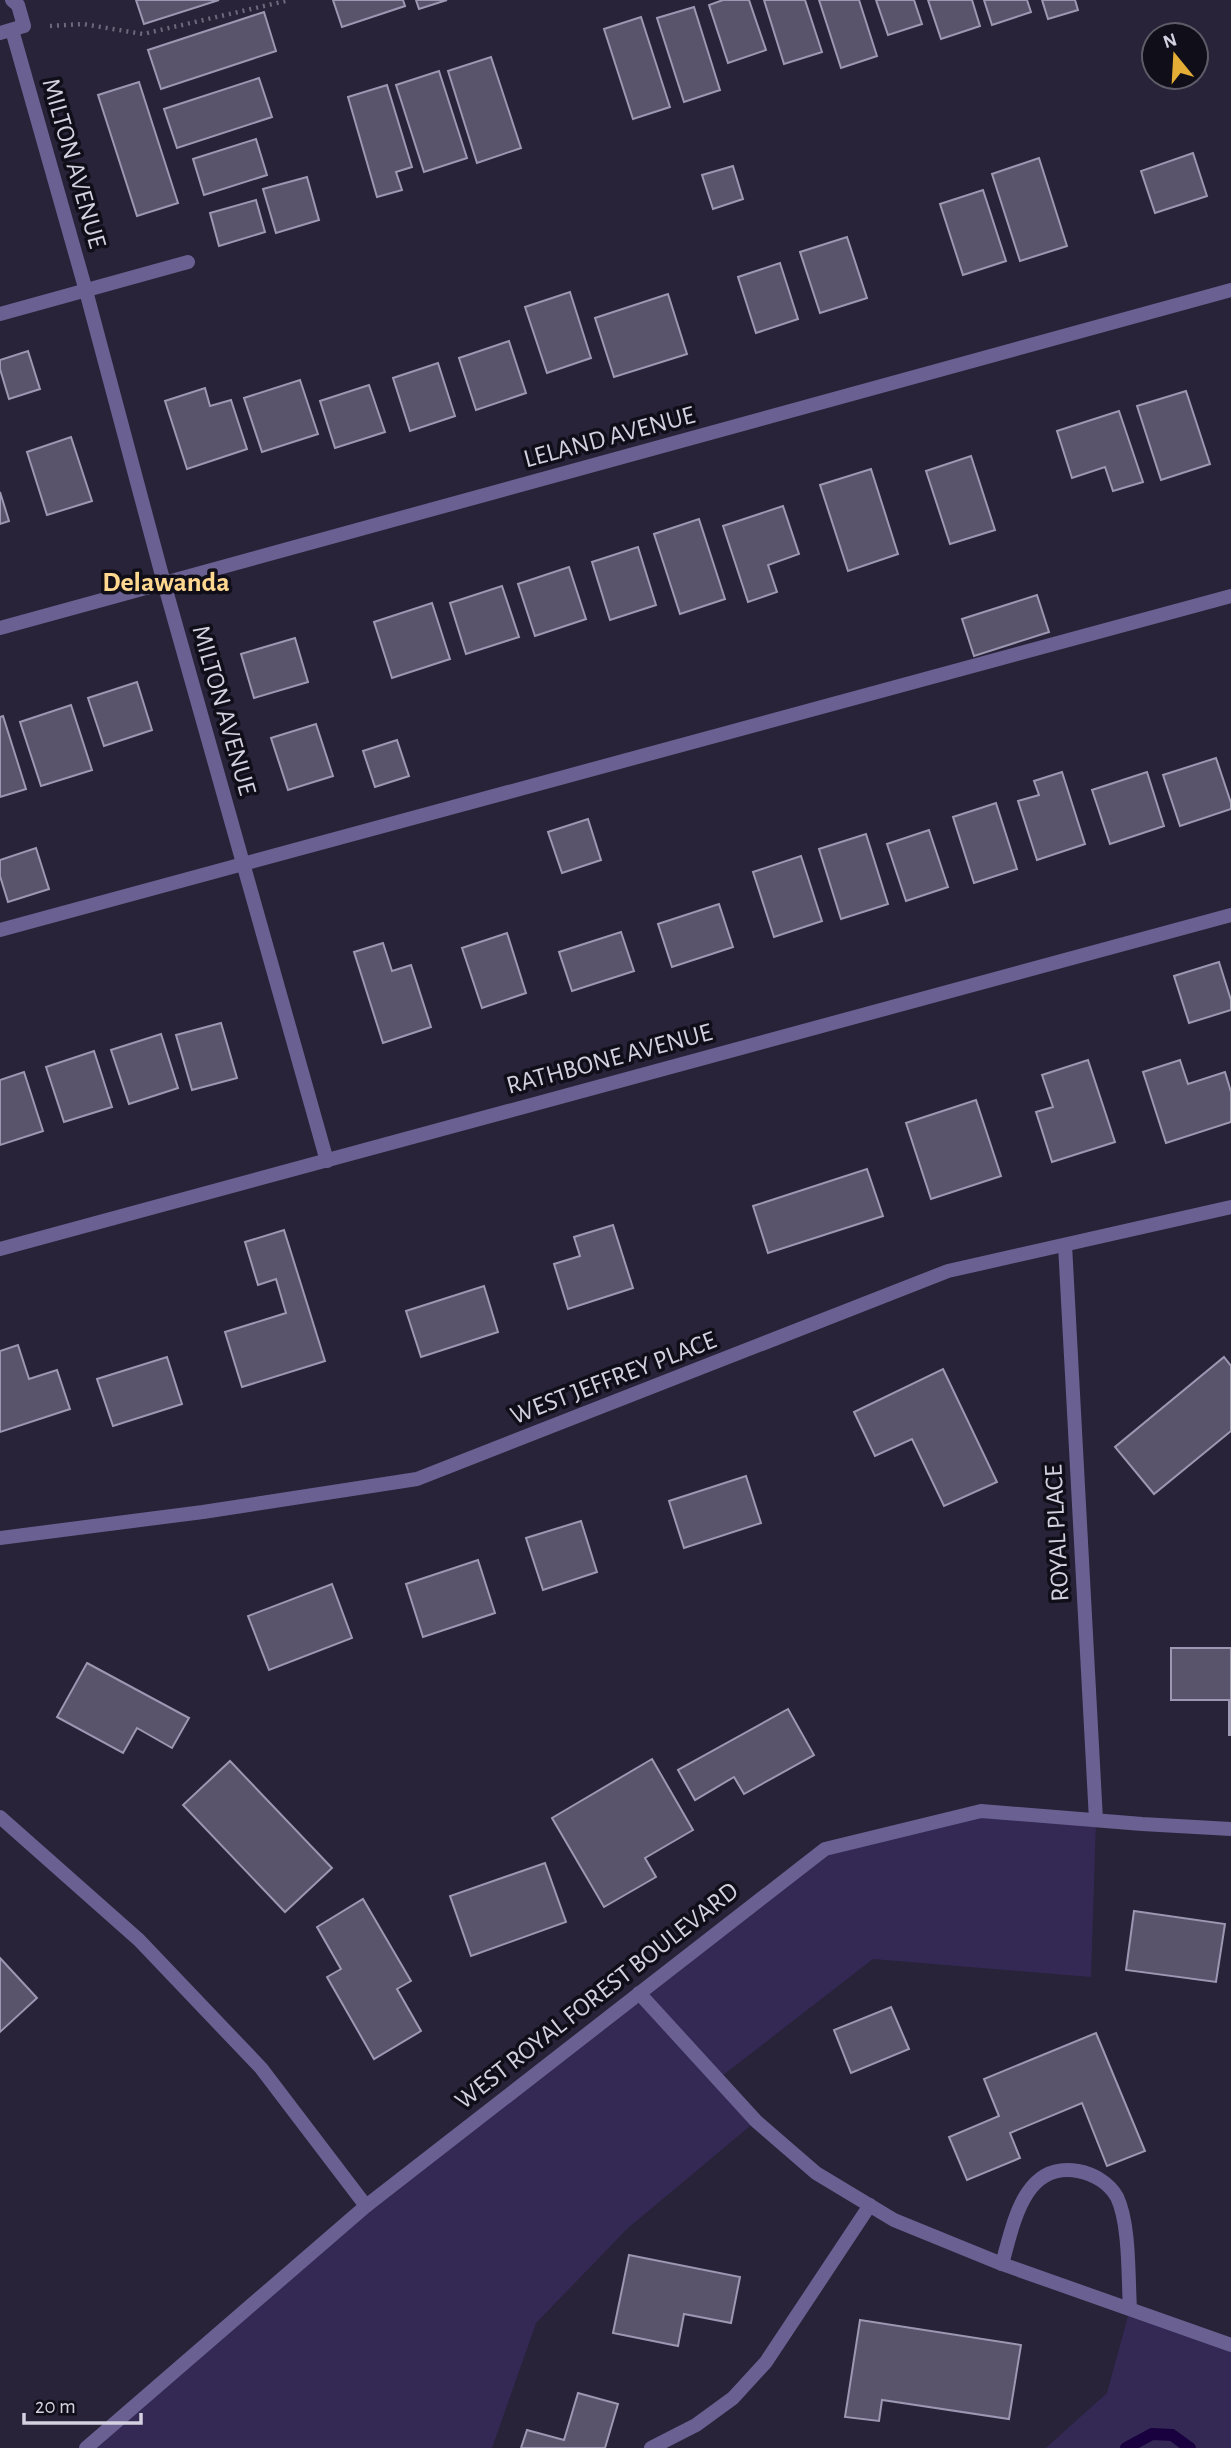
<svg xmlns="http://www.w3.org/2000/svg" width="1231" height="2448" font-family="'Alegreya Sans',sans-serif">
  <rect width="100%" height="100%" fill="#282338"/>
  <g fill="#342955">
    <polygon points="981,1811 1096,1820 1091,1977 873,1959 718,2079 756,2121 628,2228 536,2323 492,2448 86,2448 254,2301 825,1849"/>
    <polygon points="1130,2309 1231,2345 1231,2448 1046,2448 1107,2393"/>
  </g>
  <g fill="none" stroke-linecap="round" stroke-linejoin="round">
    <polyline stroke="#19003f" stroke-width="12" points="1126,2448 1152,2434 1172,2435 1190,2448"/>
  </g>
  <g fill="#59546c" stroke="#9c97b2" stroke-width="2">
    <polygon points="136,0 219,0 144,24"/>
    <polygon points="333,0 403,0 405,6 342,27"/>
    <polygon points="416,0 447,0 419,9"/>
    <polygon points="723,0 749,0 766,50 728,63 709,5"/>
    <polygon points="764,0 805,0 822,52 784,64"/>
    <polygon points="819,0 859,0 877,56 841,68"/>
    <polygon points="876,0 914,0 922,24 888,35"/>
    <polygon points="928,0 972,0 980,26 941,39"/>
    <polygon points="984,0 1027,0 1031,12 992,25"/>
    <polygon points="1042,0 1075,0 1078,10 1048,19"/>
    <polygon points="694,7 720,90 684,102 657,18"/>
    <polygon points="264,12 276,51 161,89 148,50"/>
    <polygon points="641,17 670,107 633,119 604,29"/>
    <polygon points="491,57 521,148 477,163 448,71"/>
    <polygon points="439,71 467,158 424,172 396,85"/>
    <polygon points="259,78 272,117 177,148 164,109"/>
    <polygon points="139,82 178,203 137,216 98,95"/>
    <polygon points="387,85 412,167 396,172 402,190 377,197 348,97"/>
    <polygon points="256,139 267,175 204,195 193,159"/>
    <polygon points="1193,153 1207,196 1155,213 1141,171"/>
    <polygon points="1039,158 1067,246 1020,261 992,174"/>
    <polygon points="733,166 743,199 713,209 702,175"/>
    <polygon points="307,177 319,220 276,233 263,189"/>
    <polygon points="983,190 1006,261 963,275 940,204"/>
    <polygon points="256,200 265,232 219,246 210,213"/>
    <polygon points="847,237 867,298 820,313 800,252"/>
    <polygon points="780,263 798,319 756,333 738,277"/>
    <polygon points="570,292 591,358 547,373 525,307"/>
    <polygon points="668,294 687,354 614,377 595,318"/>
    <polygon points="509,341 526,393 476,410 459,358"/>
    <polygon points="28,351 40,389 9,399 0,369 0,360"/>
    <polygon points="438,363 455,416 410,431 393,378"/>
    <polygon points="300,380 318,434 262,452 244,398"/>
    <polygon points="369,385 385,432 335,448 320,401"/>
    <polygon points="205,388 210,406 231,400 247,449 187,469 165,401"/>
    <polygon points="1186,391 1210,464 1161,480 1137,406"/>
    <polygon points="1119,411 1143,482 1113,491 1105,467 1072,478 1057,431"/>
    <polygon points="71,437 92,501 47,515 27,452"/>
    <polygon points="971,456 995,530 950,544 926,471"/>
    <polygon points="871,469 898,554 848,571 820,485"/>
    <polygon points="0,492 9,521 0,524"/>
    <polygon points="783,506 799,554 768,565 777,592 748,602 723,526"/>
    <polygon points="699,519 725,599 680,614 654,534"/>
    <polygon points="638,547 656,605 610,620 592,562"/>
    <polygon points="569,567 586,619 535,636 518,584"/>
    <polygon points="502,586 519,637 466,654 450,603"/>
    <polygon points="1037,595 1049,632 974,656 962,619"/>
    <polygon points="432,603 450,659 392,678 374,622"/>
    <polygon points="295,638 308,682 254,698 241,654"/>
    <polygon points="137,682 152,730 104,746 88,698"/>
    <polygon points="71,705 92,770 41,786 20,722"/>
    <polygon points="3,716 26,789 0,797 0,717"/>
    <polygon points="316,724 333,776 288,790 271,738"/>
    <polygon points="397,740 409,776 375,787 363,751"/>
    <polygon points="1216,758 1231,803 1231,809 1180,826 1163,775"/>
    <polygon points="1062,772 1085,844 1037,860 1018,801 1039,795 1034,781"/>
    <polygon points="1147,772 1164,826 1110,844 1092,790"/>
    <polygon points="996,803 1017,869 974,883 953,817"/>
    <polygon points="588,819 601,860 562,873 548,832"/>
    <polygon points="929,830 948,887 906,901 887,844"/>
    <polygon points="866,834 888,904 841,919 819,849"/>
    <polygon points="36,848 49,889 8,902 0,876 0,860"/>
    <polygon points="801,856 822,921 774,937 753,872"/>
    <polygon points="719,904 733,947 672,967 658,924"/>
    <polygon points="621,932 634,971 572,991 559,952"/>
    <polygon points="507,933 526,993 482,1008 462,948"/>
    <polygon points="383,943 392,971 411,965 431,1027 383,1043 354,952"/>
    <polygon points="1219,962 1231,1000 1231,1010 1189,1023 1174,976"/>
    <polygon points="221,1023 237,1078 192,1090 176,1035"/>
    <polygon points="161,1034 178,1088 129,1104 111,1050"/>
    <polygon points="94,1051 112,1107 64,1122 46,1067"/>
    <polygon points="1088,1060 1115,1142 1052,1162 1036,1112 1053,1107 1042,1075"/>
    <polygon points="1180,1060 1188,1084 1225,1072 1231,1092 1231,1122 1166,1143 1143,1072"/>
    <polygon points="24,1072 43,1131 0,1145 0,1080"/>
    <polygon points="976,1100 1001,1176 931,1199 906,1123"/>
    <polygon points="867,1169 883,1216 768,1253 753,1206"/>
    <polygon points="613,1225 633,1288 568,1309 554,1264 580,1256 574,1237"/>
    <polygon points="284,1230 325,1361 242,1387 225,1332 286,1313 276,1279 258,1285 245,1242"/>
    <polygon points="484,1286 498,1332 421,1357 406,1311"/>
    <polygon points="18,1345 29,1379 57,1370 70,1409 0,1432 0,1351"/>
    <polygon points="167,1357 182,1404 113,1426 97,1379"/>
    <polygon points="1224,1357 1231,1366 1231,1431 1154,1494 1115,1447"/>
    <polygon points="943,1369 997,1482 944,1506 912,1439 875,1456 854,1412"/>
    <polygon points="746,1476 761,1523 684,1548 669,1501"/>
    <polygon points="581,1521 597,1572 543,1590 526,1538"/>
    <polygon points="478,1560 495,1613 423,1637 406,1584"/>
    <polygon points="332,1584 352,1638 269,1670 248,1616"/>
    <polygon points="1171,1648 1231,1648 1231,1735 1229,1735 1229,1700 1171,1700"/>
    <polygon points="87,1663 189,1718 172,1748 137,1728 123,1753 57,1717"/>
    <polygon points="788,1709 814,1755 744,1794 734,1777 695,1800 678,1770"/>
    <polygon points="652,1759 693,1830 645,1858 656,1877 604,1907 552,1818"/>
    <polygon points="230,1761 332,1868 285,1912 183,1805"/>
    <polygon points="545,1863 566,1922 471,1956 450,1896"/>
    <polygon points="363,1899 411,1981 397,1989 421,2031 374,2059 327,1977 341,1969 317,1927"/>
    <polygon points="1134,1911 1225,1924 1216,1982 1126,1970"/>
    <polygon points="0,1958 37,1998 0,2032"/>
    <polygon points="891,2007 909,2049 851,2073 834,2030"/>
    <polygon points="1096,2033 1145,2151 1107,2166 1082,2103 1010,2133 1020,2158 967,2180 949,2137 999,2116 984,2079"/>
    <polygon points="629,2255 740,2277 731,2323 684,2314 678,2346 613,2333"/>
    <polygon points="860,2320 1021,2345 1009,2419 882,2400 879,2421 845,2417"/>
    <polygon points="578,2393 618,2404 605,2448 521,2448 527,2430 564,2440"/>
  </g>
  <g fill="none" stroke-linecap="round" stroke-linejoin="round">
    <polyline stroke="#6d697b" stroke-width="4.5" stroke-dasharray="2 5" stroke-linecap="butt" points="50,26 83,24 143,34 290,0"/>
    <g stroke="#6a6192" stroke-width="14">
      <polyline points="0,314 188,262"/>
      <polyline points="0,930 1231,596"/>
      <path d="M1002,2264c11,-38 21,-103 76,-93 16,3 31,12 39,26 13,27 11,81 13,112"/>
      <polyline points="651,2448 696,2425 733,2398 766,2362 870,2205"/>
    </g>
    <g stroke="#6a6192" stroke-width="14">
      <polyline points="12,30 86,291 164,583 327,1161"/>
      <polyline points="0,33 24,26 18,5 12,0"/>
      <polyline points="0,628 1231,290"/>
      <polyline points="1065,1245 1096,1820"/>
      <polyline points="0,1249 1231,915"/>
      <polyline points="0,1538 203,1512 417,1479 948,1271 1231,1207"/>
      <polyline points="0,1817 139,1940 261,2068 366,2206"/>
      <polyline points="639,1993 756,2121 816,2173 894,2220 1002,2264 1231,2345"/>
      <polyline points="86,2448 366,2206 825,1849 981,1811 1142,1824 1231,1829"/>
    </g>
  </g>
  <g text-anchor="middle" stroke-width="7" stroke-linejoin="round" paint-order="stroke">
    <g font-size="26" fill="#d3d1df" stroke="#100e18">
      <text transform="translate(75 163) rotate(74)" y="9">MILTON AVENUE</text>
      <text transform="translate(609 436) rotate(-15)" y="9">LELAND AVENUE</text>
      <text transform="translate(225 710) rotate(74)" y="9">MILTON AVENUE</text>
      <text transform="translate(609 1058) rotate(-15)" y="9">RATHBONE AVENUE</text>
      <text transform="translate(613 1377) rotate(-21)" y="9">WEST JEFFREY PLACE</text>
      <text transform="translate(1056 1533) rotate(-93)" y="9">ROYAL PLACE</text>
      <text transform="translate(596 1995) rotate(-38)" y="9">WEST ROYAL FOREST BOULEVARD</text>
    </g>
    <g font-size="28" font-weight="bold" fill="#ffd890" stroke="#100e18">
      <text x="166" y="591">Delawanda</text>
    </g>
  </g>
  <g transform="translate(1175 56) rotate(342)"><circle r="33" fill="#100e18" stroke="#5e5c68" stroke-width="2"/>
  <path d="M0-5L12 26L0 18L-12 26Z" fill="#e4ad35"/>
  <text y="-10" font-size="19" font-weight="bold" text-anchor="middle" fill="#d3d1df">N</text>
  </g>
  <path d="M24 2413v10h117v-10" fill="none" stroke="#d3d1df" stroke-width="3.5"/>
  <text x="35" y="2413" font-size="21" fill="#d3d1df" stroke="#100e18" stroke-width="5" paint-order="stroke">20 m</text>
</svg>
